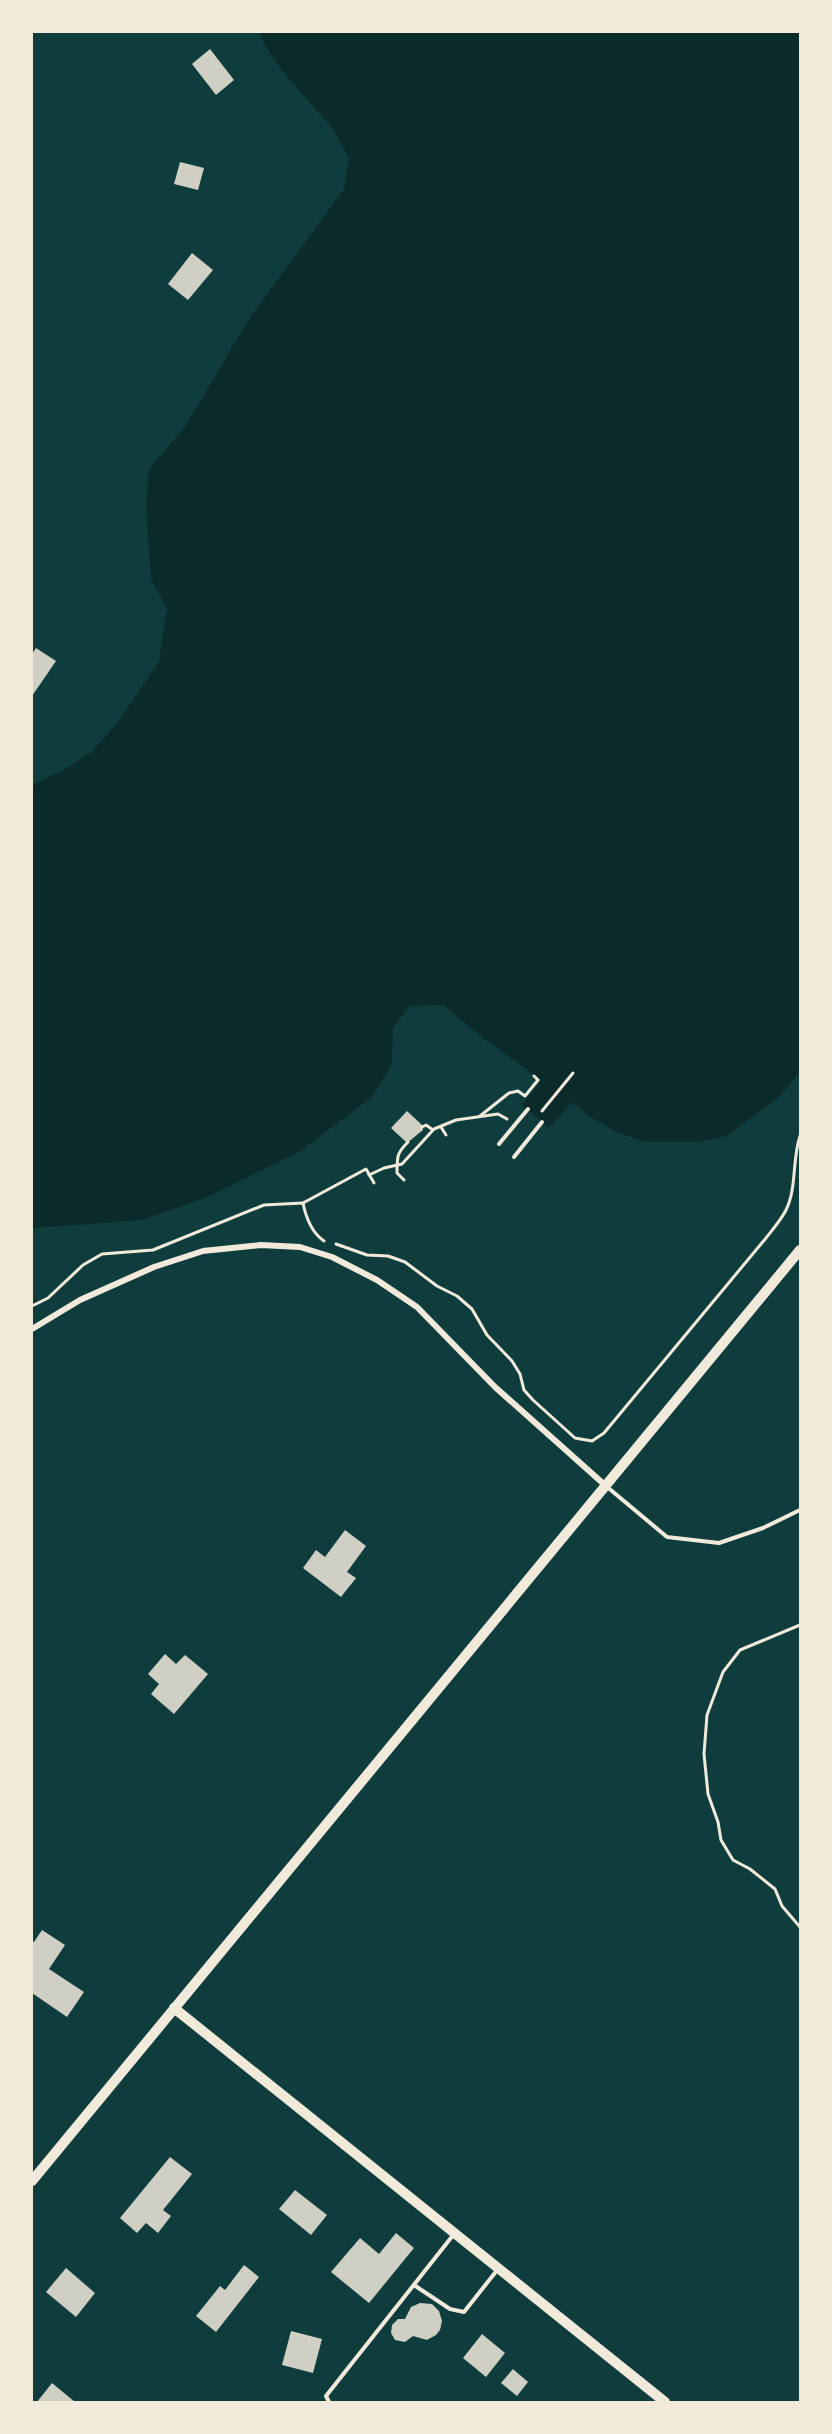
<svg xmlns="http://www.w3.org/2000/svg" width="832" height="2434" font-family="'Space Grotesk',sans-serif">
  <rect width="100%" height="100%" fill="#0f3d3e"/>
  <path fill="#0a2a2b" d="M259,32h541v1040l-22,26 -52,38 -26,6h-54l-30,-10 -27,-16 -17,-14 -23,26 -27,-23 20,-25 -59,-42 -40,-33 -33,1 -17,22 -1,36 -20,33 -72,54 -95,47 -63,22 -110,8v-443l31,-15 29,-18 26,-30 41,-60 8,-53 -16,-30 -5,-75 3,-35 36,-42 64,-108 95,-130 5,-31c-7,-12 -13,-26 -22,-36 -24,-29 -54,-56 -68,-90z"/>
  <g fill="#cfcfc3">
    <polygon points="210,49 234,80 216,95 192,64"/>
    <polygon points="180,162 204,168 198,190 174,184"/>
    <polygon points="192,253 213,270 188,300 168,284"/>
    <polygon points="36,648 56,661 32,696 32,654"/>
    <polygon points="407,1111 423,1126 423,1130 407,1143 391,1128"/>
    <polygon points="345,1530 366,1546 347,1572 356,1578 341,1597 303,1568 316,1550 325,1557"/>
    <polygon points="165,1654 176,1664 185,1655 208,1674 174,1714 151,1694 159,1684 148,1674"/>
    <polygon points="42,1930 65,1945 49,1969 84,1992 67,2017 32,1993 32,1941 34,1942"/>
    <polygon points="170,2157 192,2174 163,2210 171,2216 158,2233 146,2223 137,2233 120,2218"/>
    <polygon points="295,2190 327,2215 311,2235 279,2209"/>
    <polygon points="396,2233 414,2248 369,2303 331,2272 360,2238 379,2254"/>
    <polygon points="244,2265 259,2277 216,2332 196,2316 220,2286 225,2290"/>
    <polygon points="66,2268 95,2293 76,2317 46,2292"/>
    <polygon points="420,2303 432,2304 439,2311 442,2321 440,2330 436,2335 427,2340 413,2336 405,2342 395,2340 391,2333 392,2325 398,2319 405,2319 411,2307"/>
    <polygon points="291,2331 322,2339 313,2373 282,2365"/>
    <polygon points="482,2334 505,2353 486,2377 463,2358"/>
    <polygon points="513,2369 528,2382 517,2396 501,2383"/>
    <polygon points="52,2383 75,2402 37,2402"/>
  </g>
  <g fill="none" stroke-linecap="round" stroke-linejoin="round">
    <g stroke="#f1e9da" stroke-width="3">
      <polyline points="542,1111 573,1073"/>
      <polyline points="480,1116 509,1093 518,1091 525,1096 538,1080 534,1076"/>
      <polyline points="422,1127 426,1125 433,1130"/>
      <polyline points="441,1127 446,1135"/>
      <polyline points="369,1175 384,1168 402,1164 434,1129 456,1120 498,1114 507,1119"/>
      <path d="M404,1180l-7,-7c0,-17 0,-20 11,-31"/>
      <polyline points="303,1203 366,1169 374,1183"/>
      <path d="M336,1244l31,11 21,1 17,6 32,24 20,10 15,13 15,26 25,26 8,13 4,16 9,10 42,38 17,3 12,-8 162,-195c7,-9 15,-18 20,-28 11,-22 6,-51 14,-74"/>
      <path d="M32,1306l16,-8 35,-33 19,-11 51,-4 111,-45 39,-2c3,15 8,29 21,38"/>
      <polyline points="800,1625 740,1650 723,1672 707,1715 704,1754 708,1794 718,1822 721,1840 733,1860 750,1869 775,1889 782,1906 800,1927"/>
    </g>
    <g stroke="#f1e9da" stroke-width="4">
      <polyline points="499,1144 528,1109"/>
      <polyline points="514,1157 542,1122"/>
      <polyline points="606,1486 667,1537 719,1543 763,1528 800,1510"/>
      <polyline points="414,2285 450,2309 464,2312 498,2269"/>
      <polyline points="329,2402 326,2396 454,2234"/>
    </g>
    <polyline stroke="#f1e9da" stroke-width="6" points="32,1329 80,1300 154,1267 203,1251 261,1245 300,1247 332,1257 377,1280 417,1307 495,1387 606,1486"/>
    <g stroke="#f1e9da" stroke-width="10">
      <polyline points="174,2008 665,2402"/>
      <polyline points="32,2181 800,1250"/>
    </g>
  </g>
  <rect width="832" height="2434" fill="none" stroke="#f1e9da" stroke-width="66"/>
</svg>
